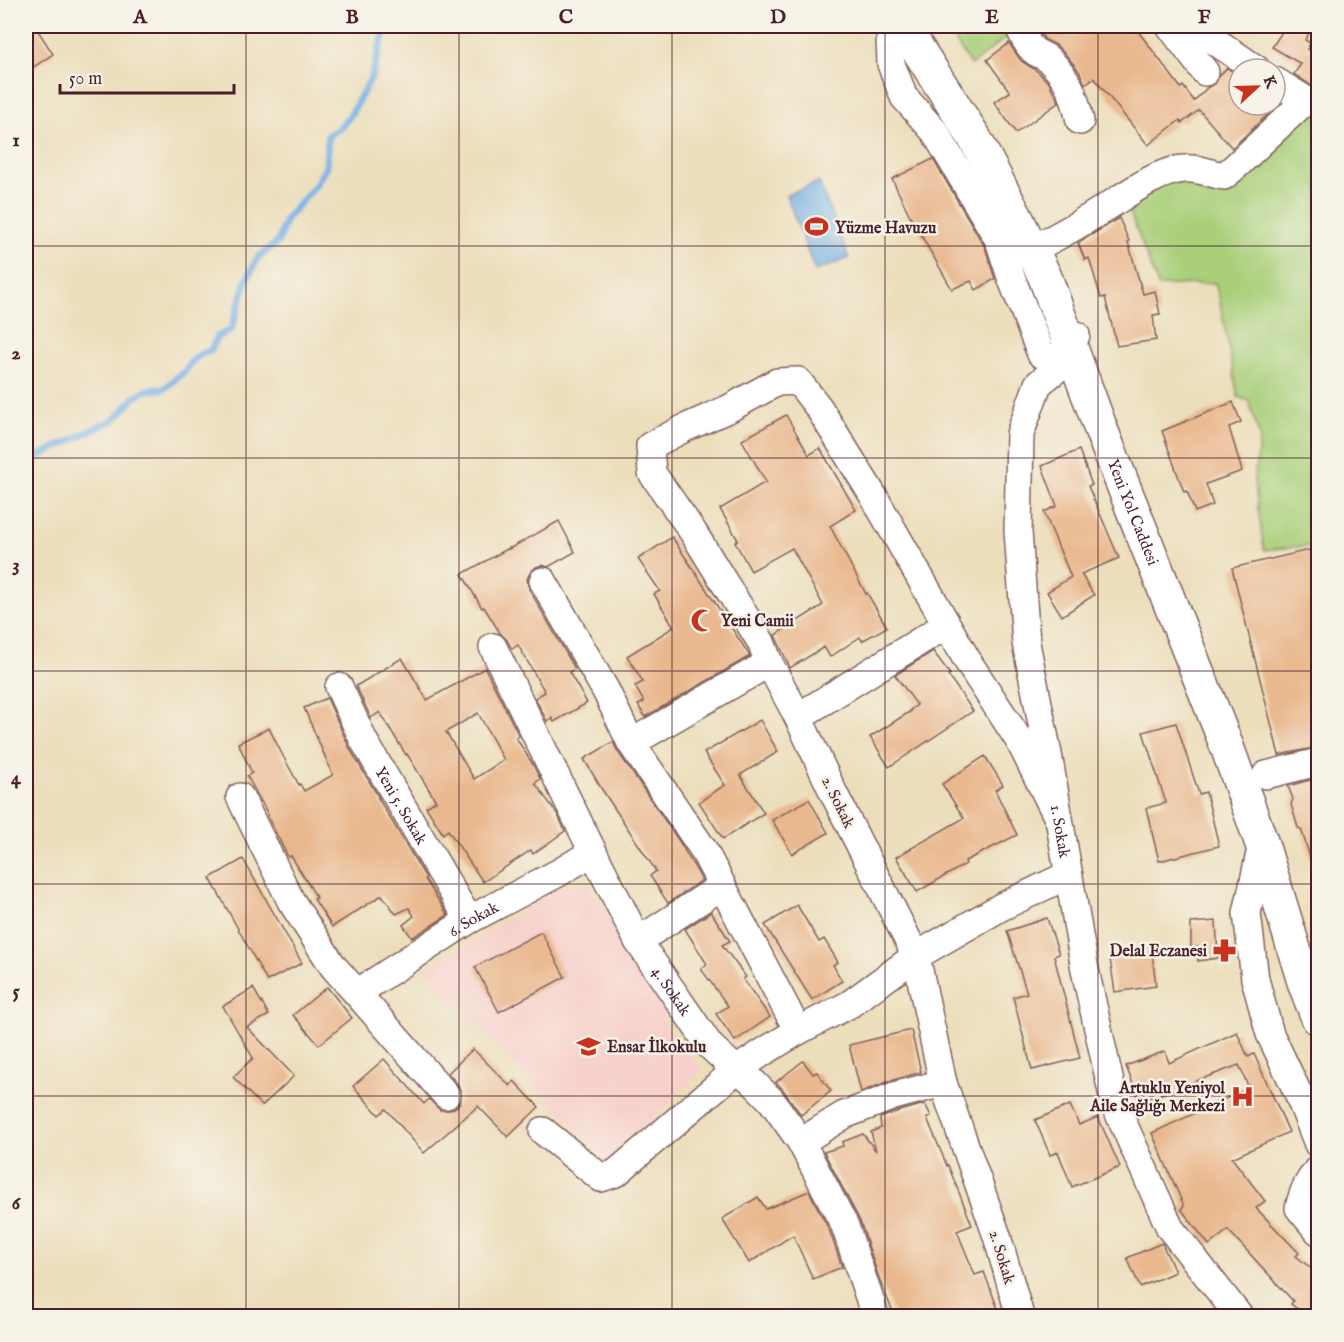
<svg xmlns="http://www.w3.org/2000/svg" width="1344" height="1342" font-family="'IM FELL English',serif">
  <rect width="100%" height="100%" fill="#f7f3e8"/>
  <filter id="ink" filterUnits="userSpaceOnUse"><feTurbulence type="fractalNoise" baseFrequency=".0167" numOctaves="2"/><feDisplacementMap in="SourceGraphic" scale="12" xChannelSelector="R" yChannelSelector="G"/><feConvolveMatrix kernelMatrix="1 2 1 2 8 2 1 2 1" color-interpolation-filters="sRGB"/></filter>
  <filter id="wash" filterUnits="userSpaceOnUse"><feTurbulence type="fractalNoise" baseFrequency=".008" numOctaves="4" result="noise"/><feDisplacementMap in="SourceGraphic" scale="24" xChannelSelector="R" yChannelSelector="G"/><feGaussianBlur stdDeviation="1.35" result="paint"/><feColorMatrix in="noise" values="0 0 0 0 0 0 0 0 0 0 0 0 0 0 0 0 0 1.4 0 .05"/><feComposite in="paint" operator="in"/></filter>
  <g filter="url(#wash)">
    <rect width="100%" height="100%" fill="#ecdebb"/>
    <polygon fill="#f7d0cb" points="566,883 585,886 601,901 672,1005 662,1020 702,1071 608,1163 424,970"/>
    <g fill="#a9cf79" stroke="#7a7752" stroke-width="1.5">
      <polygon points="945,26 1010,26 1013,32 971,65"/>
      <polygon points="1318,104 1318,545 1264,550 1254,480 1260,438 1249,401 1238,397 1219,297 1215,283 1158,286 1127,204 1162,182 1215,186"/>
    </g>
    <polygon fill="#71aee3" stroke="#5e6687" stroke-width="1.5" points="819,182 849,258 815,271 786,195"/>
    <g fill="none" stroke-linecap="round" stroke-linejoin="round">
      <polyline stroke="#71aee3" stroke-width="7" points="26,462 115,419 134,398 146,390 164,389 185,371 191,362 201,354 211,350 217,337 231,330 246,282 258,257 278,242 286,219 315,186 326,167 328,135 339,129 350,116 372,76 386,26"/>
    </g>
    <g id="blocks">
      <g fill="#e9b88e" fill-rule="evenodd">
        <polygon points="26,26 35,26 53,54 26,72"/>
        <polygon points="1036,26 1134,26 1181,88 1183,86 1194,101 1208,87 1215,84 1220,75 1227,68 1239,76 1239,105 1275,105 1276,100 1280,103 1232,148 1199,110 1182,123 1180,120 1148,145 1094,78 1085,84 1079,71 1067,56 1056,45 1044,39"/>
        <polygon points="1286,26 1313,26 1305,40 1310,43 1307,49 1309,51 1318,38 1318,76 1312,86 1294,74 1301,64 1272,47"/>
        <polygon points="1009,43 1021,61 1037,71 1049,83 1059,102 1016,133 994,102 1010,92 987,60"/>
        <polygon points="933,159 985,247 995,279 976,290 971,281 952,289 909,214 892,179"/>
        <polygon points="1119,218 1129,241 1128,242 1143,294 1155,291 1160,314 1153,315 1156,340 1117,346 1105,297 1101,298 1089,258 1085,260 1078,243"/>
        <polygon points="1233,402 1241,422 1229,427 1242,471 1206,484 1213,505 1195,512 1187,491 1184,492 1162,431"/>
        <polygon points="786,415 809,455 820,448 856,510 830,526 866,594 867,593 887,627 862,641 860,637 830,657 824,647 790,668 775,635 823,605 792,548 751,571 735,542 738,540 720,509 766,482 742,440"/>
        <polygon points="1079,450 1092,485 1088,486 1119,558 1081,574 1094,595 1062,616 1047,592 1071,577 1044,512 1057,506 1042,466"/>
        <polygon points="559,521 575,552 548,567 542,565 536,567 530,573 527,579 529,589 575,669 569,672 587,703 554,722 552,718 547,721 535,698 545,692 518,645 512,649 507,640 500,633 484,607 482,608 462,574 509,548 509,549"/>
        <polygon points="672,537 750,656 645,717 638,705 644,702 635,686 643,682 627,656 674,627 654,594 660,591 638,559"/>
        <polygon points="1318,548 1318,747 1279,755 1232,568"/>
        <polygon points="933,651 950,674 948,675 973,711 889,767 870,737 911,711 910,710 917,705 895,675"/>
        <path d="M402,658l25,42 58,-32 34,68 -3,2 16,25 8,16 -5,4 23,32 7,16 -32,23 -2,-4 -48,32 -35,-52 -5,4 -17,-27 10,-6 -29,-47 -1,1 -26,-43 -9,6 -15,-32zM478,713l26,47 -30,19 -28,-47z"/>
        <polygon points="327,698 350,749 379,798 378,798 426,878 425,879 448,915 412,938 403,925 414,916 409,908 396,914 382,895 332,927 314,899 317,898 291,856 288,857 267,815 268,814 247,776 252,773 238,743 269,728 284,758 299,785 300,784 304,791 333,775 304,708"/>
        <polygon points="760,720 778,752 740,775 764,813 723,839 699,802 725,785 704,753"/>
        <polygon points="1176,723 1199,794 1206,792 1219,846 1159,861 1146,808 1166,803 1143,732"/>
        <polygon points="613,742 618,752 679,841 702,880 668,903 650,876 656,871 601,788 584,759"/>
        <polygon points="985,756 1003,785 995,790 1017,835 965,861 966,864 917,892 896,857 964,818 942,784"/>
        <polygon points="1318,778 1318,871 1315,872 1301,829 1298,828 1291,804 1293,799 1288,786"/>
        <polygon points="809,799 828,833 792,854 772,820"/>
        <polygon points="243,859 302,963 267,981 210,878"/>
        <polygon points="797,905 819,942 824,939 838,962 833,965 842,981 812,1000 765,925"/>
        <polygon points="711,912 730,941 722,945 746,977 743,979 770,1017 735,1041 716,1014 728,1006 701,969 707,964 685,929"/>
        <polygon points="1047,918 1059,954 1054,956 1080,1058 1032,1070 1013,997 1027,993 1007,931"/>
        <polygon points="1216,921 1218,958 1198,961 1198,947 1191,948 1191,923"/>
        <polygon points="541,932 565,977 499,1012 475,967"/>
        <polygon points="1152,953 1156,986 1115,992 1110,959"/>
        <polygon points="327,987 352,1018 319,1045 293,1015"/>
        <polygon points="253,988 269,1015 247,1027 294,1076 262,1106 233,1077 253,1058 223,1006"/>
        <polygon points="911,1030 921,1072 890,1081 861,1092 849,1045"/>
        <polygon points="1237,1032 1248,1057 1254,1054 1289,1132 1232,1158 1265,1201 1256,1208 1299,1253 1296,1256 1318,1274 1318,1317 1308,1317 1291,1304 1293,1301 1228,1230 1209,1245 1181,1209 1184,1206 1152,1133 1249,1088 1239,1065 1140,1102 1126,1066 1165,1051 1169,1063"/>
        <polygon points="473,1049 510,1086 514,1081 539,1107 508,1137 478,1106 424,1153 386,1109 379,1115 353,1086 384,1059 424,1104 429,1099 440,1110 450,1110 456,1107 461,1101 461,1093 458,1085 448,1073"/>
        <polygon points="803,1061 813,1074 817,1072 831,1091 801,1115 784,1091 776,1082"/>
        <polygon points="925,1104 931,1116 927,1118 947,1166 948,1165 972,1225 957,1231 975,1275 984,1272 1001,1317 895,1317 880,1281 860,1221 824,1152 843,1146 842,1142 863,1134 876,1151 871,1132 881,1128 880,1118 899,1111"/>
        <polygon points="1070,1105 1079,1125 1098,1117 1120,1167 1072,1187 1058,1152 1050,1155 1035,1120"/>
        <polygon points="809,1191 830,1232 842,1267 813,1279 793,1235 749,1263 722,1219 758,1197 766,1209"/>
        <polygon points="1162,1243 1175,1272 1140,1287 1127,1258"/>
      </g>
    </g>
  </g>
  <g filter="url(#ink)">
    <use href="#blocks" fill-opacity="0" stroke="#83625d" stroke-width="1.5"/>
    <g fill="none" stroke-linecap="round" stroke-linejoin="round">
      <defs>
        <g id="minor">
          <polyline points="893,26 890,36 891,64 904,97 935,132 999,240 1011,277 1041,354 1063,364"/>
          <path d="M1019,26c3,8 7,17 14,24 4,4 11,5 15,9 21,20 26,34 32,62"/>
          <polyline points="1170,26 1205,72"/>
          <polyline points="1194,26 1206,35 1256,69"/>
          <path d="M1046,242c23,-11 45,-25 67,-39 20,-13 47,-32 70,-34 14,-2 27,5 41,7l12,-10 70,-66 -31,-19"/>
          <path id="s1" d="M1076,335l-5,15 -8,14 -25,20 -18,50 -2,97 8,112 22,111 37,216 30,135 55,123 69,88"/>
          <polyline points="543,581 606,691 631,743 703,849 798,1031"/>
          <path id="s2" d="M493,647l100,205 45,89 72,105 26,24 14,9 21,21 30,42 44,84 24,71 6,19"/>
          <path id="s3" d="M339,687l25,54 105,179"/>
          <polyline points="798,717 946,625"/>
          <polyline points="631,743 769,663"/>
          <polyline points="1266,775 1318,762"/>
          <polyline points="240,797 291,901 333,966 446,1095"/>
          <polyline points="1262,844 1247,913 1255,979 1270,1034 1298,1093 1318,1144"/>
          <polyline points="638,941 722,886"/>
          <path id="s4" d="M357,993l112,-73 91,-48 33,-20"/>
          <polyline points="543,1131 601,1178 616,1173 736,1070 765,1051 798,1031 850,1004 916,956 1001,907 1068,875"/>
          <polyline points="801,1142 844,1115 894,1096 943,1083"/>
          <path d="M1318,1169c-10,13 -15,22 -19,39l19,23"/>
          <polyline points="1020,1316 997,1236 943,1083 916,956 835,796 798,717 769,663 761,642 693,532 652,473 650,446 685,428 730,408 777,382 798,381 819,408 874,497 970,665 1019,740 1058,818"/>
        </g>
        <g id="major">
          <path id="s5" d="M903,26l71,111 44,84 27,56 57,155 124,312 36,100 43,141 13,33"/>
        </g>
      </defs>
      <use href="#minor" stroke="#83625d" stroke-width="30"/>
      <use href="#major" stroke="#83625d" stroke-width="36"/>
      <use href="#minor" stroke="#fff" stroke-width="27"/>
      <use href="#major" stroke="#fff" stroke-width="33"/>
    </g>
  </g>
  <path fill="none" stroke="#4a1f2b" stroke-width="1.5" stroke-opacity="0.55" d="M246,26v1290M459,26v1290M672,26v1290M885,26v1290M1098,26v1290M26,246h1292M26,458h1292M26,671h1292M26,884h1292M26,1096h1292"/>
  <defs>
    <symbol id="stadium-bare" viewBox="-9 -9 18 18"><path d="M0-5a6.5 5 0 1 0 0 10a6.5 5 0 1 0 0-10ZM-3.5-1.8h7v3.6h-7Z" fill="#c8321e" stroke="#f7f3e8" stroke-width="2.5" paint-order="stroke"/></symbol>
    <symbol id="mosque-bare" viewBox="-9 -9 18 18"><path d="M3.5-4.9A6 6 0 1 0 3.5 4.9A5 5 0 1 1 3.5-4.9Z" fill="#c8321e" stroke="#f7f3e8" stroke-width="2.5" paint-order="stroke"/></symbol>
    <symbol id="pharmacy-bare" viewBox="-9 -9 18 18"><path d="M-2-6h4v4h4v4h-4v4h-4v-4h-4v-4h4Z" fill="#c8321e" stroke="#f7f3e8" stroke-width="2.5" paint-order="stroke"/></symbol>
    <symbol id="school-bare" viewBox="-9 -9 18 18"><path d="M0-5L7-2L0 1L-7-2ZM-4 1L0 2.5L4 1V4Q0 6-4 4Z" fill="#c8321e" stroke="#f7f3e8" stroke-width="2.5" paint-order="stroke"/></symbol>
    <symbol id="hospital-bare" viewBox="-9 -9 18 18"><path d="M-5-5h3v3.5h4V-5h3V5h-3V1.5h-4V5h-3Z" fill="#c8321e" stroke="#f7f3e8" stroke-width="2.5" paint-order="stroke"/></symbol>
  </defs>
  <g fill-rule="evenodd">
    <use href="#stadium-bare" x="800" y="210" width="33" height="33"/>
    <use href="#mosque-bare" x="686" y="604" width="33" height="33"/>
    <use href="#pharmacy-bare" x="1208" y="934" width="33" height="33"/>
    <use href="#school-bare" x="572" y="1030" width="33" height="33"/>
    <use href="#hospital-bare" x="1226" y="1080" width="33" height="33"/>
  </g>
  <g text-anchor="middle" stroke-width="5" stroke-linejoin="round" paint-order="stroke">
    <g font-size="16" font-weight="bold" fill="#4a1f2b" stroke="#f7f3e8" text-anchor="start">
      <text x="835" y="233">Yüzme Havuzu</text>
      <text x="721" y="626">Yeni Camii</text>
      <text x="1207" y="956" text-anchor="end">Delal Eczanesi</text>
      <text x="607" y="1052">Ensar İlkokulu</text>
      <text x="1225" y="1093" text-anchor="end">Artuklu Yeniyol<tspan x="1225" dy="18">Aile Sağlığı Merkezi</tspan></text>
    </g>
    <g font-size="16" fill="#4a1f2b" stroke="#f7f3e8">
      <text dy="6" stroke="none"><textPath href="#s5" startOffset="540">Yeni Yol Caddesi</textPath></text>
      <text transform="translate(839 802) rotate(64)" y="6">2. Sokak</text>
      <text dy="6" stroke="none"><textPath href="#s3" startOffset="134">Yeni 5. Sokak</textPath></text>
      <text dy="6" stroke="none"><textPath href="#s1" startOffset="518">1. Sokak</textPath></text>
      <text dy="6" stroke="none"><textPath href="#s4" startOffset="138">6. Sokak</textPath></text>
      <text dy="6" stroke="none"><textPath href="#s2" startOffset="388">4. Sokak</textPath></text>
      <text transform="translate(1003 1257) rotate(73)" y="6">2. Sokak</text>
    </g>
  </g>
  <rect width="1344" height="1342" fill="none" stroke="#f7f3e8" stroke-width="66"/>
  <g transform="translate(1257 87) rotate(68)"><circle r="28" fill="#f7f3e8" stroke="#b29e9c" stroke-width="1.5"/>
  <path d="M0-4.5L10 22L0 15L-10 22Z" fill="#c8321e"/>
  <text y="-9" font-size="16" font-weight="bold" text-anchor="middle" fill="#4a1f2b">K</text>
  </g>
  <path d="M60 84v9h174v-9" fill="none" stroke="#4a1f2b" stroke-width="3"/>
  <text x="69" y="84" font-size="18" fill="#4a1f2b" stroke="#f7f3e8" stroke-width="4.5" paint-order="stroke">50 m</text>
  <rect x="33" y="33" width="1278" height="1276" fill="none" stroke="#4a1f2b" stroke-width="2"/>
  <g font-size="20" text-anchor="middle" font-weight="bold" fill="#4a1f2b">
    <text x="140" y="23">A</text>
    <text x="352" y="23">B</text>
    <text x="566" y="23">C</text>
    <text x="778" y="23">D</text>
    <text x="992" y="23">E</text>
    <text x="1204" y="23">F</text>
    <text x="16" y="146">1</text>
    <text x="16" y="359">2</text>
    <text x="16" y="571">3</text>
    <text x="16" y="784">4</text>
    <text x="16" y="997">5</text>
    <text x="16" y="1209">6</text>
  </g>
</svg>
